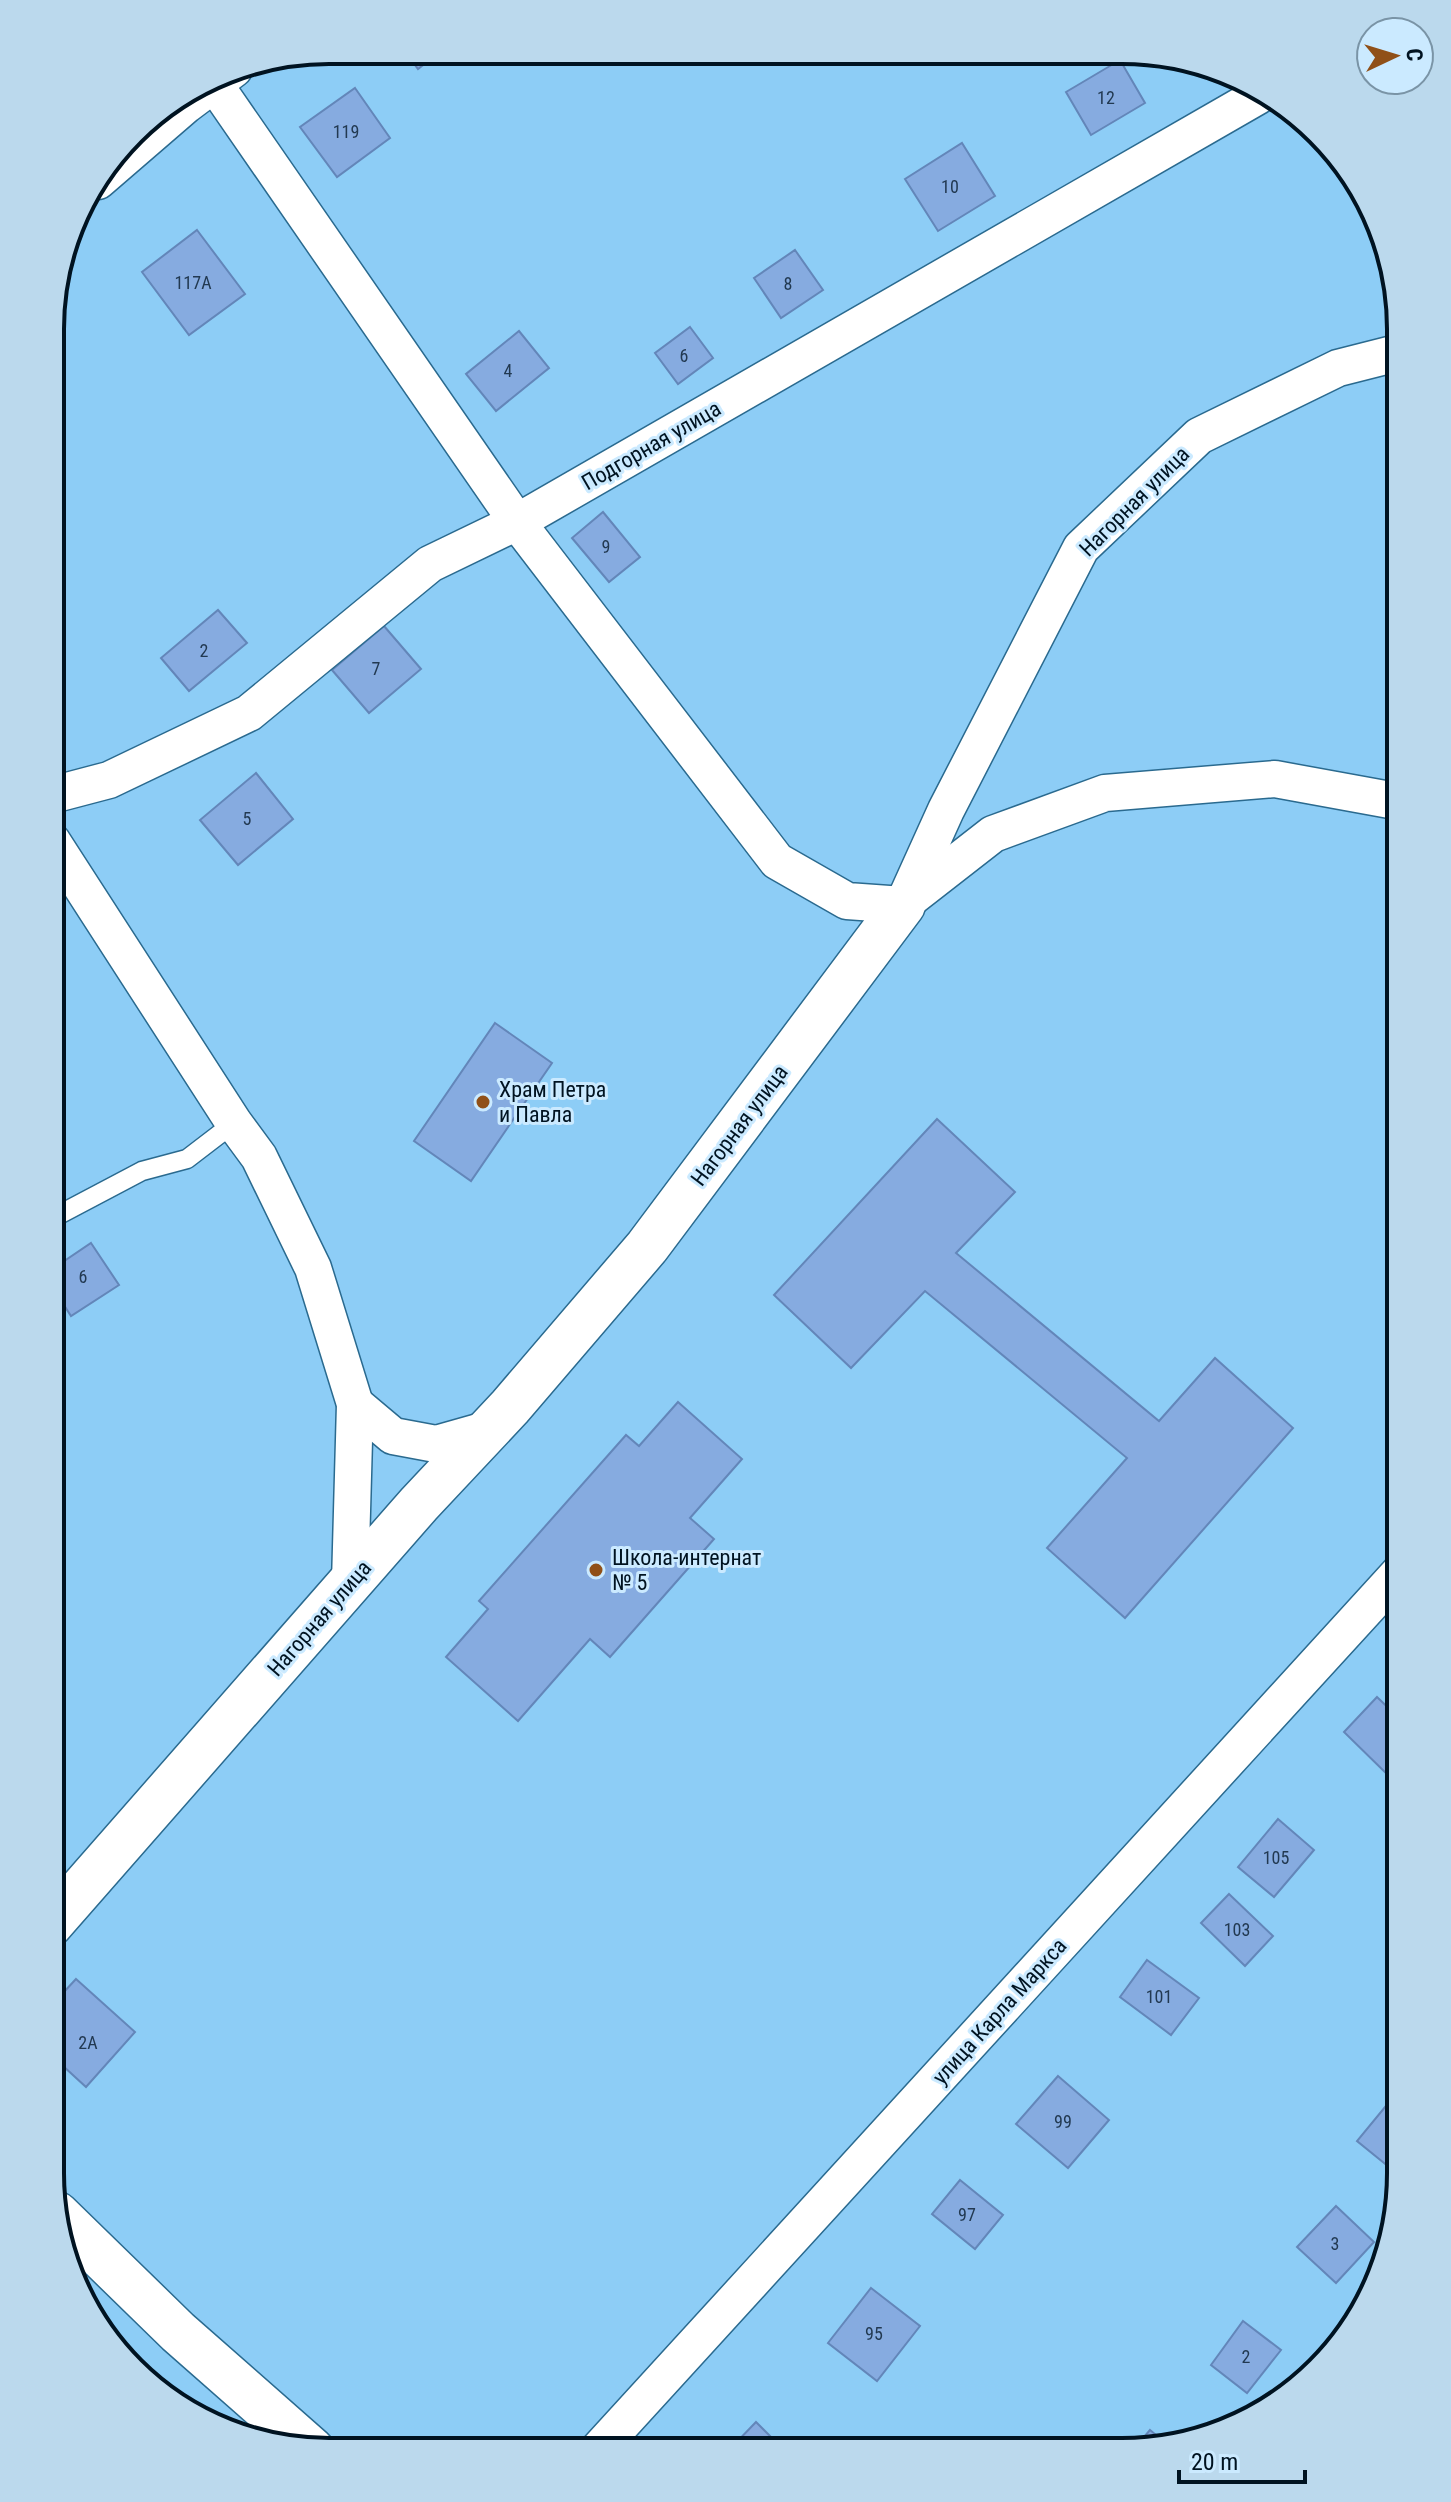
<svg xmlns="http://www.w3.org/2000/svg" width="1451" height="2502" font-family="'Roboto Condensed',sans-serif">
  <rect width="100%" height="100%" fill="#8dcdf6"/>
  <g fill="#86abe0" stroke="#6386b9" stroke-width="2">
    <polygon points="404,50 441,51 418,69"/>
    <polygon points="1120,60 1145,103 1091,135 1066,92"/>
    <polygon points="355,88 390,138 337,177 300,127"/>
    <polygon points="962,143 995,196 938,231 905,179"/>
    <polygon points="197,230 245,294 189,335 142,272"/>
    <polygon points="795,250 823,290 781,318 754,278"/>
    <polygon points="690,327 713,358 678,384 655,353"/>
    <polygon points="519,331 549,368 496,411 466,374"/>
    <polygon points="603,512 640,557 609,582 572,538"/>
    <polygon points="218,610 247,643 189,691 161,658"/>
    <polygon points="384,626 421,669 369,713 332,670"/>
    <polygon points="256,773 293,819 238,865 200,820"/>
    <polygon points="495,1023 552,1063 471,1181 414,1141"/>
    <polygon points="937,1119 1015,1192 956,1253 1159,1421 1215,1358 1293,1428 1125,1618 1047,1548 1127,1458 925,1291 851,1368 774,1295"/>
    <polygon points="91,1243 119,1285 71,1316 51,1285 51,1270"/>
    <polygon points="678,1402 742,1459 690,1518 714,1539 610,1657 590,1639 518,1721 446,1657 488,1609 479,1601 626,1435 639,1446"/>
    <polygon points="1377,1697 1401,1720 1401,1772 1393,1780 1344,1732"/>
    <polygon points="1278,1819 1314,1850 1274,1897 1238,1867"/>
    <polygon points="1229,1894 1273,1936 1245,1966 1201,1923"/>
    <polygon points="1147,1960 1199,1998 1171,2035 1120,1997"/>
    <polygon points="76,1979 135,2032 86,2087 50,2054 50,2007"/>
    <polygon points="1058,2076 1109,2120 1068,2168 1016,2124"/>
    <polygon points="1390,2101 1400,2109 1400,2176 1357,2141"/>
    <polygon points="960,2180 1003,2215 975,2249 932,2214"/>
    <polygon points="1336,2206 1374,2242 1336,2283 1297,2247"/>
    <polygon points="871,2288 920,2326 877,2381 828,2343"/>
    <polygon points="1243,2321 1281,2350 1247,2393 1211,2365"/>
    <polygon points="756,2422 785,2451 728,2451"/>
    <polygon points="1150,2430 1168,2445 1133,2450"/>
  </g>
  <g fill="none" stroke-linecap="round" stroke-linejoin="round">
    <defs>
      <polyline id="lane" points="51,1219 142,1171 187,1159 234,1123"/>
      <g id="street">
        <polyline points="215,85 517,522 777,861 847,901 903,905"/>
        <polyline points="98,181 186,105 234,69"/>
        <polyline points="52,795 109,780 249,713 430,564 517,522 1258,96"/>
        <polyline points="52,841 234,1123 259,1157 313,1268 355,1404 350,1583"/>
        <polyline points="907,901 993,834 1105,793 1275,779 1401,802"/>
        <polyline points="903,905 946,810 1081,548 1199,436 1338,368 1401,352"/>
        <polyline points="355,1404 393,1436 436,1444 489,1429"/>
        <polyline points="598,2450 1401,1571"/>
      </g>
      <polyline id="secondary" points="50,1925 419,1504 510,1407 647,1247 903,905"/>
      <polyline id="highway" points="57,2214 178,2332 312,2450"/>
    </defs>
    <use href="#lane" stroke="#2a6a8f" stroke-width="21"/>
    <use href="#street" stroke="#2a6a8f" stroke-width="39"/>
    <use href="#secondary" stroke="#2a6a8f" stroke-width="47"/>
    <use href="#highway" stroke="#2a6a8f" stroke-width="47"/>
    <use href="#lane" stroke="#fff" stroke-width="18"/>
    <use href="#street" stroke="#fff" stroke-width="36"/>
    <use href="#secondary" stroke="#fff" stroke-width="44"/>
    <use href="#highway" stroke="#fff" stroke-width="44"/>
  </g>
  <g fill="#905018" stroke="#cbeaff" stroke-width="3">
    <circle cx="483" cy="1102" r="8"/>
    <circle cx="596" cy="1570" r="8"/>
  </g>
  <g text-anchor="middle" stroke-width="6" stroke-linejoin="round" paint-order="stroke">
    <g font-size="18" fill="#223951">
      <text x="1106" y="104">12</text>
      <text x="346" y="138">119</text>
      <text x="950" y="193">10</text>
      <text x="193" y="289">117А</text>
      <text x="788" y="290">8</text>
      <text x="684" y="362">6</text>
      <text x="508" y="377">4</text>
      <text x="606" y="553">9</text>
      <text x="204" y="657">2</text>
      <text x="376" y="675">7</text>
      <text x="247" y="825">5</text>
      <text x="83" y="1283">6</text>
      <text x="1276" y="1864">105</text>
      <text x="1237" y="1936">103</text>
      <text x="1159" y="2003">101</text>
      <text x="88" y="2049">2А</text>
      <text x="1063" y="2128">99</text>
      <text x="967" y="2221">97</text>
      <text x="1335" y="2250">3</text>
      <text x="874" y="2340">95</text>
      <text x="1246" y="2363">2</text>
    </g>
    <g font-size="22" fill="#001321" stroke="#cbeaff">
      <text transform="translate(651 445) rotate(-30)" y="8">Подгорная улица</text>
      <text transform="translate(1134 501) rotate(-45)" y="8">Нагорная улица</text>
      <text transform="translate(739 1125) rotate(-53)" y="8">Нагорная улица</text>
      <text transform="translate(319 1618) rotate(-49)" y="8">Нагорная улица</text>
      <text transform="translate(999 2011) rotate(-48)" y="8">улица Карла Маркса</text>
    </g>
    <g font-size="22" fill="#001321" stroke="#cbeaff" text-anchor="start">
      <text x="499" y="1097">Храм Петра<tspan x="499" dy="25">и Павла</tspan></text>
      <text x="612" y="1565">Школа-интернат<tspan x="612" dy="25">№ 5</tspan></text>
    </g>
  </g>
  <path d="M0 0H1451V2502H0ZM329 64H1122A265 265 0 0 1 1387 329V2173A265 265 0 0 1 1122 2438H329A265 265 0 0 1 64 2173V329A265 265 0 0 1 329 64Z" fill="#bbd9ed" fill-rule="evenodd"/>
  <path fill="none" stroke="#001321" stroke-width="4" d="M329 64H1122A265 265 0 0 1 1387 329V2173A265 265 0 0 1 1122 2438H329A265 265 0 0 1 64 2173V329A265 265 0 0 1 329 64Z"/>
  <g transform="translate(1395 56) rotate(86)"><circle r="38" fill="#cbeaff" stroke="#7a94a6" stroke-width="2"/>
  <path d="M0-6L14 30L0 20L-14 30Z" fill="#905018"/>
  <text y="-12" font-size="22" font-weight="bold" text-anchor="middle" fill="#001321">С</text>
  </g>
  <path d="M1179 2470v12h126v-12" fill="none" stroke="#001321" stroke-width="4"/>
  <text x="1191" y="2470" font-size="24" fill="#001321" stroke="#cbeaff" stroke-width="6" paint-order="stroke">20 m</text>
</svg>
